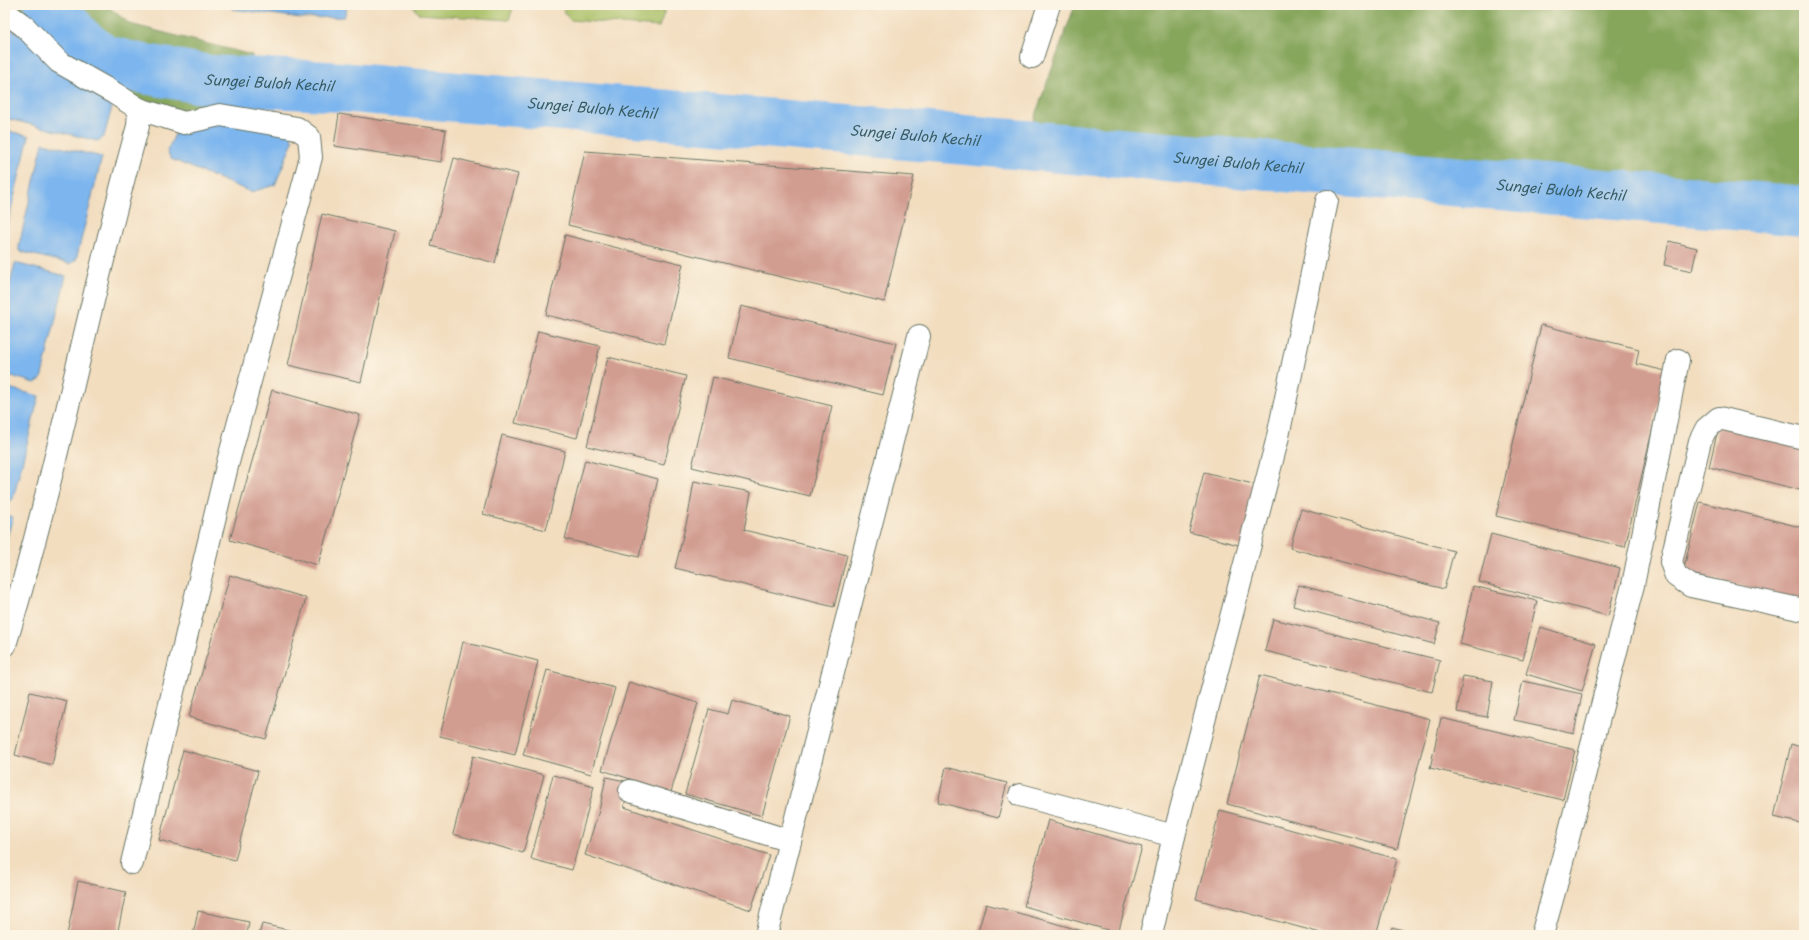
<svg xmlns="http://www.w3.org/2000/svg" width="1809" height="940" font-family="'Playpen Sans',sans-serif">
  <rect width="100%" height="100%" fill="#fcf5e5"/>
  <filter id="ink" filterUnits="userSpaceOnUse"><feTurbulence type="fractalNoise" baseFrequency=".025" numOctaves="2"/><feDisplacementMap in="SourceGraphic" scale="8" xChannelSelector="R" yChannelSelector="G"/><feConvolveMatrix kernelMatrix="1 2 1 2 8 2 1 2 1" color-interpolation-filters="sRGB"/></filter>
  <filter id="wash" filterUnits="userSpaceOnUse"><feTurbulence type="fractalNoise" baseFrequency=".012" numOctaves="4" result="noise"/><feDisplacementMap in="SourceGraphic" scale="16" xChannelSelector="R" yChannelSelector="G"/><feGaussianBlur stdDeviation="0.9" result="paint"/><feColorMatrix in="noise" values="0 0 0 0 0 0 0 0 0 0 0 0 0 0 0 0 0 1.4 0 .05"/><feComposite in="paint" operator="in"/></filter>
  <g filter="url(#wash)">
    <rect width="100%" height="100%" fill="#f2ddbf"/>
    <g fill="#a9c066" stroke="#647e4d">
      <polygon points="412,5 514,5 509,20 419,14"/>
      <polygon points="565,5 667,5 659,27 570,20 563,11"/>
    </g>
    <g fill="#86a65b" stroke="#527248">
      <polygon points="8,5 106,5 130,24 252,55 248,98 229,106 189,114 150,107 77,67"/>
      <polygon points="1075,5 1804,5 1804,192 1032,124"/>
    </g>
    <g fill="#7db6ee" stroke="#4e7a91">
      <polygon points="232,5 348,5 344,17 301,18 232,9"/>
      <polygon points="5,25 115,95 104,137 97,141 5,118"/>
      <polygon points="221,120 289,132 293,141 275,185 251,192 171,159 167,151 177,130"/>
      <polygon points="5,130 29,136 5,234"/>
      <polygon points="43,143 102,157 76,260 70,264 19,251 19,245"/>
      <polygon points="15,263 66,276 41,379 35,383 5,374 5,303"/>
      <polygon points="5,387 39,396 13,499 8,503 5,502"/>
      <polygon points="5,515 13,517 5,544"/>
    </g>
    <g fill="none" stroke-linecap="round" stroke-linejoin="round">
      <path stroke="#7db6ee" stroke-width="50" id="s1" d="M49,5l30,36 23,18 31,8 76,13 118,6 1477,125"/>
    </g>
    <g id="blocks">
      <g fill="#d29d91">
        <polygon points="339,114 446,130 441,162 334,146"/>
        <polygon points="585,151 914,176 884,302 568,225"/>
        <polygon points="454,158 518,174 495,263 431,246"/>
        <polygon points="322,214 395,231 361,382 288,365"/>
        <polygon points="565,235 683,264 664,344 546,315"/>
        <polygon points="1669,241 1697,248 1692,271 1664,265"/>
        <polygon points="741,306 896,343 883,395 729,358"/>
        <polygon points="1541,325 1639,349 1636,364 1666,371 1625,547 1496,516"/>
        <polygon points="538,331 600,346 577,438 515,423"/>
        <polygon points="608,357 686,376 664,465 587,446"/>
        <polygon points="713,377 832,406 810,496 692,467"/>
        <polygon points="272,390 360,415 318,565 230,540"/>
        <polygon points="1719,425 1804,446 1804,491 1709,467"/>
        <polygon points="502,435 565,451 546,530 483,514"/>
        <polygon points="585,460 658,479 639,557 565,539"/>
        <polygon points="1204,472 1257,485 1242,546 1189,532"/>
        <polygon points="694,481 751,492 744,530 847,555 834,607 675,568 688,516"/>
        <polygon points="1700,502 1804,528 1804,601 1683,572"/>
        <polygon points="1301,509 1454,551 1444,589 1290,548"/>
        <polygon points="1491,534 1620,568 1608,616 1479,582"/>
        <polygon points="230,575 306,598 266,739 189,717"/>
        <polygon points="1299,585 1440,623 1434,644 1293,606"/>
        <polygon points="1473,586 1537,601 1523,660 1460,644"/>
        <polygon points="1273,619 1440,660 1432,692 1265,651"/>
        <polygon points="1540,627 1596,644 1582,691 1526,674"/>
        <polygon points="463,642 538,661 515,755 440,736"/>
        <polygon points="547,670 615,688 591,774 523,755"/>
        <polygon points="1260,675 1430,719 1397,849 1227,804"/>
        <polygon points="1463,676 1493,681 1487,717 1457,712"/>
        <polygon points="1523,681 1582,694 1574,733 1514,720"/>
        <polygon points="629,682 698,703 671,792 602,770"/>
        <polygon points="30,692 67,701 52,765 15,755"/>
        <polygon points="732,700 790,716 762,816 685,794 709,709 728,714"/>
        <polygon points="1441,718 1575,750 1563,800 1430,768"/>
        <polygon points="1791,744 1804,748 1804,824 1774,817"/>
        <polygon points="183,750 258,771 235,860 159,840"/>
        <polygon points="473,756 544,775 523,853 453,834"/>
        <polygon points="946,767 1007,783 998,818 938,802"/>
        <polygon points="553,775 594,786 572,870 531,859"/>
        <polygon points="606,777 630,782 624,807 769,855 751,910 585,855 599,811"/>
        <polygon points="1220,810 1397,859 1376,935 1328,935 1196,899"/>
        <polygon points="1048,820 1142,847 1118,933 1024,906"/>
        <polygon points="78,881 126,892 117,935 67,935"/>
        <polygon points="986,904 1097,935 977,935"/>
        <polygon points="198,911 249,922 247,935 193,935"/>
        <polygon points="262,924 306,934 306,935 259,935"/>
        <polygon points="1392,927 1420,935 1390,935"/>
      </g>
    </g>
  </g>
  <g filter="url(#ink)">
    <use href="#blocks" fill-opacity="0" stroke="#697565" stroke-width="1"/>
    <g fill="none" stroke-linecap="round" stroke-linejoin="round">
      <defs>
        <g id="minor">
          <polyline points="5,12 24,26 59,62 114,93 139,109 184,123 220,115 297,128 309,137 311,157 228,462 132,863"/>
          <polyline points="1032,57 1049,5"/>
          <polyline points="1804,438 1719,418 1706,429 1700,441 1671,562 1676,576 1691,586 1804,610"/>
          <path d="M5,645c52,-170 84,-347 133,-519l1,-17"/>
          <polyline points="630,791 790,841"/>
          <polyline points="1020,795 1174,836"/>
          <polyline points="766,935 919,336"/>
          <polyline points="1151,935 1174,836 1277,441 1327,201"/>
          <polyline points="1542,935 1556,885 1633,585 1678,360"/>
        </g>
      </defs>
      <use href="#minor" stroke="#697565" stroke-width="24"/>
      <use href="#minor" stroke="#fff" stroke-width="22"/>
    </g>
  </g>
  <g text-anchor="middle" stroke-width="3.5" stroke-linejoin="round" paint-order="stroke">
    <g font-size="14" font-style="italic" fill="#365b62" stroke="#fcf5e5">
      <text dy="5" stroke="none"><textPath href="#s1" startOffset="245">Sungei Buloh Kechil</textPath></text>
      <text dy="5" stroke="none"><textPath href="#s1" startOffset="569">Sungei Buloh Kechil</textPath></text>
      <text dy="5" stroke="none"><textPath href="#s1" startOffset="893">Sungei Buloh Kechil</textPath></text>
      <text dy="5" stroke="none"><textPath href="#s1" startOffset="1217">Sungei Buloh Kechil</textPath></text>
      <text dy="5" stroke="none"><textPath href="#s1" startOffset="1541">Sungei Buloh Kechil</textPath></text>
    </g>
  </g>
  <rect width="1809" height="940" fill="none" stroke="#fcf5e5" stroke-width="20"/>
</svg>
